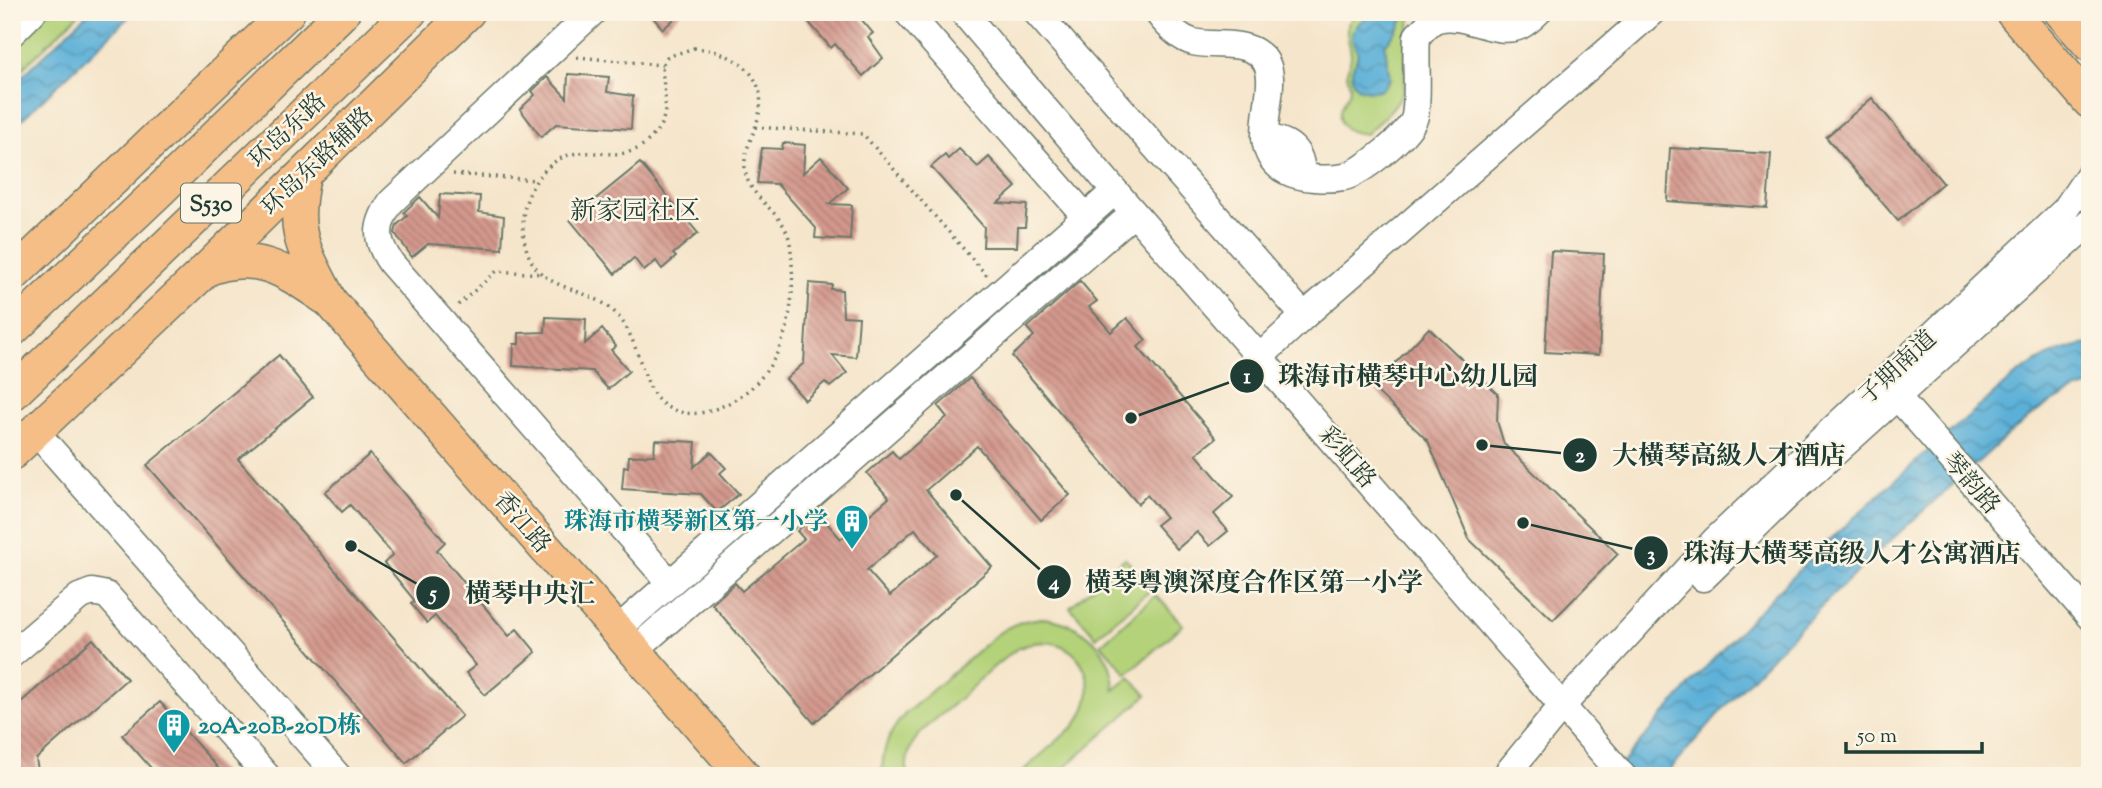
<svg xmlns="http://www.w3.org/2000/svg" width="2102" height="788" font-family="'Sorts Mill Goudy','Noto Serif SC',serif">
  <defs>
    <pattern id="grass-tufts" width="24" height="20" patternUnits="userSpaceOnUse" patternTransform="scale(1.75)"><rect width="24" height="20" fill="#b3d279"/><path d="M3 7l-1-3M5 7V3M7 7l1-3M15 17l-1-3M17 17v-4M19 17l1-3" fill="none" stroke="#9ab569"/></pattern>
    <pattern id="water-waves" width="16" height="10" patternUnits="userSpaceOnUse" patternTransform="scale(1.75)"><rect width="16" height="10" fill="#5cb0d8"/><path d="M0 5q4-4 8 0t8 0" fill="none" stroke="#4b90b0"/></pattern>
    <pattern id="building-back-hatch" width="6" height="6" patternUnits="userSpaceOnUse" patternTransform="scale(1.75)"><rect width="6" height="6" fill="#d4988d"/><path d="M-1 5l2 2M0 0l6 6M5-1l2 2" fill="none" stroke="#ab7d74"/></pattern>
  </defs>
  <rect width="100%" height="100%" fill="#fcf5e5"/>
  <filter id="ink" filterUnits="userSpaceOnUse"><feTurbulence type="fractalNoise" baseFrequency=".0143" numOctaves="2"/><feDisplacementMap in="SourceGraphic" scale="14" xChannelSelector="R" yChannelSelector="G"/><feConvolveMatrix kernelMatrix="1 2 1 2 8 2 1 2 1" color-interpolation-filters="sRGB"/></filter>
  <filter id="wash" filterUnits="userSpaceOnUse"><feTurbulence type="fractalNoise" baseFrequency=".00686" numOctaves="4" result="noise"/><feDisplacementMap in="SourceGraphic" scale="28" xChannelSelector="R" yChannelSelector="G"/><feGaussianBlur stdDeviation="1.57" result="paint"/><feColorMatrix in="noise" values="0 0 0 0 0 0 0 0 0 0 0 0 0 0 0 0 0 1.4 0 .05"/><feComposite in="paint" operator="in"/></filter>
  <g filter="url(#wash)">
    <rect width="100%" height="100%" fill="#f5e5cb"/>
    <polygon fill="url(#grass-tufts)" stroke="#698856" stroke-width="2" points="43,12 81,12 12,79 12,45"/>
    <g fill="#b3d279" stroke="#698856" stroke-width="2">
      <path d="M1360,12h50c3,11 -3,21 -4,32 -2,14 1,30 -2,44 -6,19 -24,32 -38,46 -11,-1 -23,-3 -26,-15 -3,-12 9,-20 10,-31 0,-5 -3,-11 -3,-16 1,-5 4,-11 4,-16 0,-18 -14,-29 9,-44z"/>
      <polygon points="1125,558 1152,589 1096,637 1070,607"/>
      <polygon points="1156,595 1183,625 1127,674 1101,644"/>
      <path d="M1042,618c40,4 71,30 72,72l16,-13 17,18 -92,81h-38l57,-50c31,-34 10,-91 -40,-83 -5,1 -10,3 -15,5 -22,13 -42,35 -61,52 -14,13 -32,25 -43,40 -8,11 -9,23 -8,36h-25c0,-26 6,-43 23,-62l91,-79c15,-11 28,-15 46,-17z"/>
    </g>
    <g fill="url(#water-waves)" stroke="#3e7686" stroke-width="2">
      <polygon points="89,12 134,12 12,129 12,86"/>
      <path d="M1380,12h23l1,4 -4,10 -15,20 5,33 -8,10c-13,4 -33,2 -30,-18 1,-6 8,-13 5,-21 -3,-7 -8,-11 -3,-20 6,-13 16,-11 26,-18z"/>
      <path d="M2090,344v42c-50,13 -87,54 -125,88 -107,93 -209,192 -300,302h-53c69,-84 142,-164 221,-239 58,-55 119,-107 179,-159 24,-17 48,-31 78,-34z"/>
    </g>
    <g id="blocks">
      <g fill="url(#building-back-hatch)" fill-rule="evenodd">
        <polygon points="648,12 682,12 663,29"/>
        <polygon points="800,12 855,12 873,33 868,37 883,58 863,76 835,44 831,48"/>
        <polygon points="568,74 609,77 607,92 633,96 631,129 556,124 541,137 520,109 535,95 532,91 547,77 567,98"/>
        <polygon points="1872,98 1943,183 1898,221 1826,137"/>
        <polygon points="783,143 805,145 803,173 821,157 848,188 829,204 852,205 850,240 815,238 816,228 777,184 757,183 762,148 782,149"/>
        <polygon points="1670,148 1771,154 1767,208 1667,201"/>
        <polygon points="959,149 978,167 989,157 1016,187 998,203 1027,205 1025,227 1018,227 1017,247 983,247 984,227 931,167 945,155 948,159"/>
        <polygon points="640,163 698,233 673,254 676,257 662,269 656,261 644,271 634,258 615,274 570,220"/>
        <polygon points="440,194 480,196 479,212 504,216 502,249 428,244 412,257 395,233 397,225 407,216 404,212 420,197 438,218"/>
        <polygon points="1551,251 1604,254 1599,355 1545,352"/>
        <polygon points="1080,281 1097,301 1089,307 1111,332 1127,318 1146,340 1138,347 1216,438 1196,454 1233,497 1214,514 1228,531 1210,546 1197,532 1177,549 1156,525 1166,517 1147,495 1138,504 1012,356 1034,336 1027,328"/>
        <polygon points="809,283 832,285 831,289 842,290 843,316 859,317 856,357 832,355 847,373 830,387 825,382 805,400 786,379 804,363"/>
        <polygon points="546,317 586,319 585,344 602,329 616,346 611,350 629,371 608,389 592,371 513,366 514,344 519,344 519,333 545,332"/>
        <polygon points="1429,328 1498,394 1497,421 1504,444 1618,554 1553,620 1469,539 1428,441 1372,387"/>
        <polygon points="279,355 313,397 238,459 462,716 406,763 147,465"/>
        <path d="M970,378l100,117 -29,25 -64,-74 -51,44 66,77 -178,156 -102,-119 23,-21 7,8 62,-52 -7,-8 21,-18 23,26 48,-41 -22,-25 25,-22 7,8 48,-42 -9,-11zM915,529l22,26 -47,41 -23,-26z"/>
        <polygon points="655,440 696,442 694,467 711,452 726,468 720,473 739,494 717,512 701,494 622,489 624,466 628,467 629,456 654,455"/>
        <polygon points="370,454 445,542 437,550 509,636 517,629 536,652 485,695 466,673 476,665 435,616 427,623 411,604 415,601 384,563 393,555 350,505 342,512 325,492"/>
        <polygon points="93,639 127,679 36,759 39,776 12,776 12,710"/>
        <polygon points="160,702 225,776 158,776 122,735"/>
      </g>
    </g>
  </g>
  <g filter="url(#ink)">
    <use href="#blocks" fill-opacity="0" stroke="#6a7869" stroke-width="2"/>
    <g fill="none" stroke-linecap="round" stroke-linejoin="round">
      <defs>
        <g id="minor">
          <path d="M593,12l-202,190c-16,24 -16,38 0,61l279,320"/>
          <polyline points="907,12 1086,217"/>
          <polyline points="963,12 1115,191 1623,776"/>
          <polyline points="1036,12 1304,316"/>
          <path d="M1157,12c9,12 21,26 36,30 21,5 51,-2 67,13 30,25 -21,91 26,116 15,8 42,9 58,6 17,-4 68,-44 71,-61 4,-22 0,-55 2,-80 6,-6 13,-15 21,-17 26,-8 57,18 82,7 6,-3 13,-9 18,-14"/>
          <polyline points="12,33 33,12"/>
          <path d="M1265,137c25,4 37,13 37,39"/>
          <polyline points="1261,356 1304,316 1652,12"/>
          <polyline points="1886,384 2090,617"/>
          <polyline points="35,431 338,776"/>
          <polyline points="1703,578 1787,496 2090,222"/>
          <polyline points="617,630 1115,191"/>
          <polyline points="635,650 1134,213"/>
          <polyline points="12,654 79,597 92,592 107,595 267,776"/>
          <polyline points="1505,776 1562,706 1715,540 2065,210 2090,173"/>
        </g>
        <g id="major">
          <polyline points="2012,12 2090,102"/>
          <polyline points="2061,12 2090,45"/>
          <path d="M304,174c-14,60 0,75 26,127l414,475"/>
          <path d="M207,269c52,-20 81,4 123,32"/>
          <polyline points="12,276 288,12"/>
          <polyline points="12,330 158,192 343,12"/>
          <polyline points="12,394 410,12"/>
          <polyline points="12,453 207,269 468,12"/>
        </g>
      </defs>
      <use href="#minor" stroke="#6a7869" stroke-width="29"/>
      <use href="#major" stroke="#6a7869" stroke-width="36"/>
      <g stroke="#6a7869" stroke-width="3.5" stroke-dasharray="2 5" stroke-linecap="butt">
        <path d="M694,48c38,2 77,27 64,70 -4,18 -15,32 -13,51 3,31 40,42 45,74 9,66 -5,138 -72,165 -18,7 -34,8 -51,-1 -28,-16 -25,-73 -56,-98 -22,-19 -56,-19 -74,-40 -11,-13 -15,-32 -14,-50 2,-29 24,-64 57,-66 27,-2 47,9 70,-14 24,-24 13,-44 12,-74l5,-8z"/>
        <polyline points="577,57 662,65"/>
        <polyline points="755,127 863,134 988,277"/>
        <polyline points="453,174 536,180"/>
        <polyline points="458,305 497,271 542,274"/>
      </g>
      <use href="#minor" stroke="#fff" stroke-width="26"/>
      <use href="#major" stroke="#f6be87" stroke-width="33"/>
    </g>
  </g>
  <defs>
    <symbol id="building-pin" viewBox="-11 -11 22 30"><path d="M0 17L-7.5 6A9.5 9.5 0 1 1 7.5 6Z" fill="#0f9aa8" stroke="#fcf5e5"/><path d="M-4-6H4V6H1V3H-1V6H-4ZM-2.5-4.3h1.7v1.8h-1.7ZM.8-4.3h1.7v1.8H.8ZM-2.5-1h1.7V.8h-1.7ZM.8-1h1.7V.8H.8Z" fill="#fff"/></symbol>
  </defs>
  <g fill-rule="evenodd">
    <use href="#building-pin" x="833" y="502" width="38" height="52"/>
    <use href="#building-pin" x="155" y="706" width="38" height="52"/>
  </g>
  <g text-anchor="middle" stroke-width="5" stroke-linejoin="round" paint-order="stroke">
    <rect fill="#fcf5e5" stroke="#617469" stroke-width="2" x="181" y="183.5" width="60" height="39" rx="5"/>
    <g font-size="23" font-weight="bold" fill="#1f3d34">
      <text x="211" y="211">S530</text>
    </g>
    <g font-size="24" fill="#1f3d34" stroke="#fcf5e5">
      <text transform="translate(287 130) rotate(-44)" y="8">环岛东路</text>
      <text transform="translate(317 161) rotate(-44)" y="8">环岛东路辅路</text>
      <text transform="translate(1897 367) rotate(-43)" y="8">子期南道</text>
      <text transform="translate(1348 457) rotate(49)" y="8">彩虹路</text>
      <text transform="translate(1972 483) rotate(49)" y="8">琴韵路</text>
      <text transform="translate(523 522) rotate(49)" y="8">香江路</text>
    </g>
    <g font-size="24" font-weight="bold" fill="#0d838f" stroke="#fcf5e5" text-anchor="end">
      <text x="828" y="529">珠海市横琴新区第一小学</text>
      <text x="198" y="733" text-anchor="start">20A-20B-20D栋</text>
    </g>
    <g font-size="26" fill="#1f3d34" stroke="#fcf5e5">
      <text x="635" y="219">新家园社区</text>
    </g>
  </g>
  <path fill="none" stroke="#1f3d34" stroke-width="2.5" d="M1131 418L1247 376M1482 445L1580 455M1523 523L1651 553M956 495L1054 582M351 546L433 593"/>
  <g fill="#1f3d34" stroke="#fcf5e5" stroke-width="2.5">
    <circle cx="1131" cy="418" r="7"/>
    <circle cx="1482" cy="445" r="7"/>
    <circle cx="1523" cy="523" r="7"/>
    <circle cx="956" cy="495" r="7"/>
    <circle cx="351" cy="546" r="7"/>
    <circle cx="1247" cy="376" r="18"/>
    <circle cx="1580" cy="455" r="18"/>
    <circle cx="1651" cy="553" r="18"/>
    <circle cx="1054" cy="582" r="18"/>
    <circle cx="433" cy="593" r="18"/>
  </g>
  <g font-size="21" text-anchor="middle" font-weight="bold" fill="#fff">
    <text x="1247" y="383">1</text>
    <text x="1580" y="462">2</text>
    <text x="1651" y="561">3</text>
    <text x="1054" y="589">4</text>
    <text x="433" y="600">5</text>
  </g>
  <g font-size="26" text-anchor="middle" font-weight="bold" fill="#1f3d34" stroke="#fcf5e5" stroke-width="5" stroke-linejoin="round" paint-order="stroke">
    <text x="1408" y="385">珠海市横琴中心幼儿园</text>
    <text x="1729" y="464">大橫琴高級人才酒店</text>
    <text x="1852" y="562">珠海大横琴高级人才公寓酒店</text>
    <text x="1254" y="591">横琴粤澳深度合作区第一小学</text>
    <text x="530" y="602">横琴中央汇</text>
  </g>
  <rect width="2102" height="788" fill="none" stroke="#fcf5e5" stroke-width="42"/>
  <path d="M1846 742v10h136v-10" fill="none" stroke="#1f3d34" stroke-width="3.5"/>
  <text x="1857" y="742" font-size="21" fill="#1f3d34" stroke="#fcf5e5" stroke-width="5" paint-order="stroke">50 m</text>
</svg>
